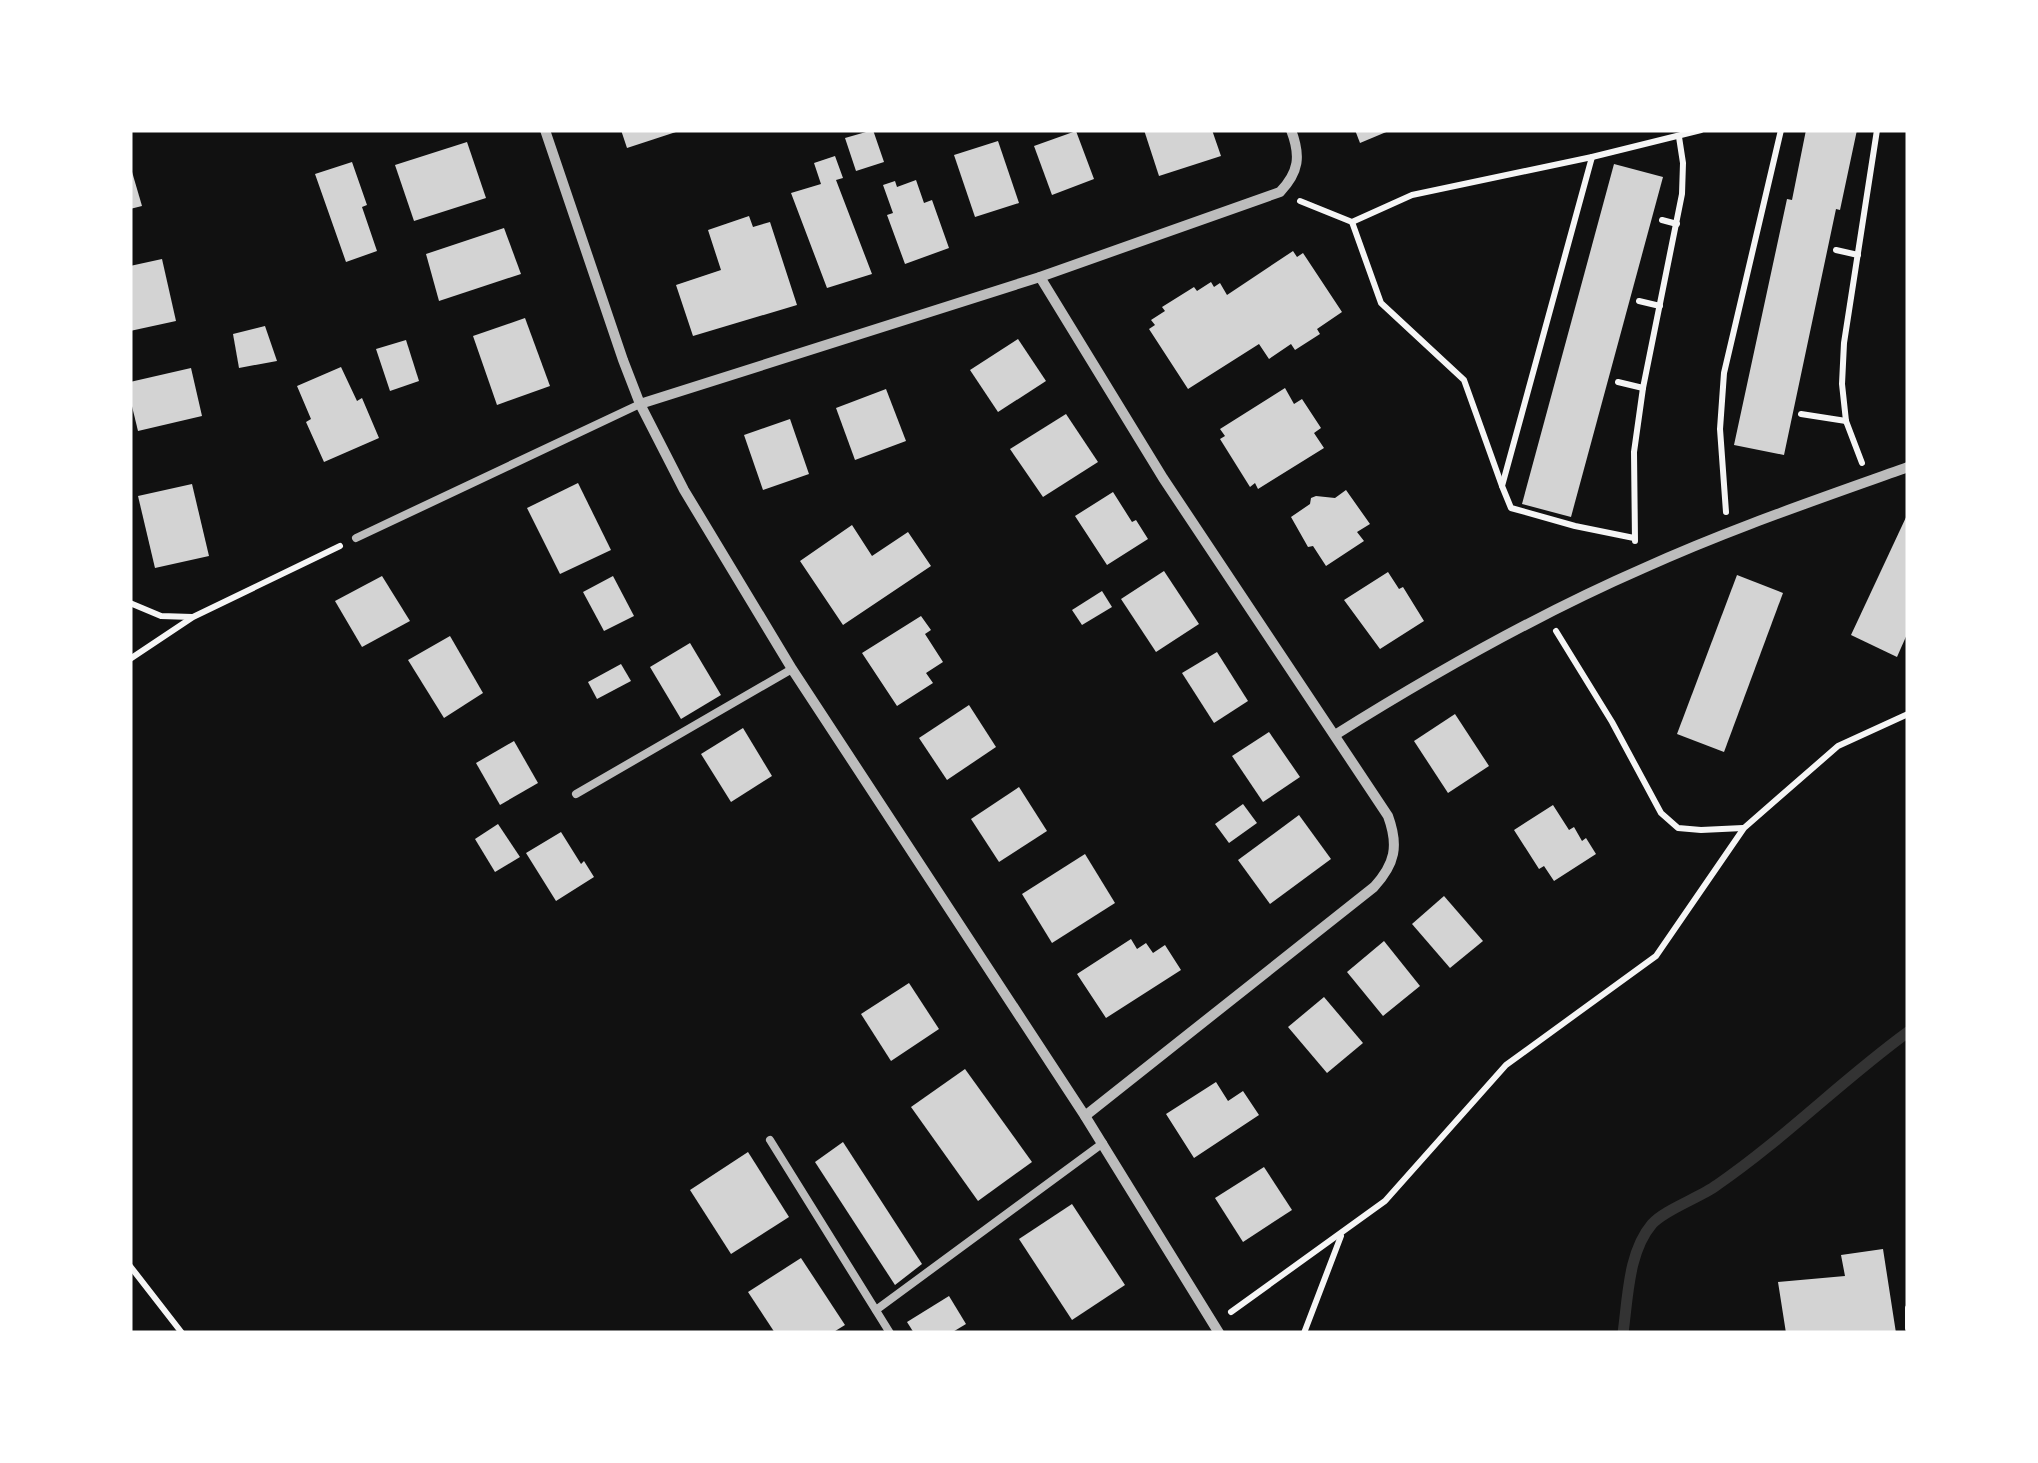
<svg xmlns="http://www.w3.org/2000/svg" width="2038" height="1463" font-family="'PT Sans',sans-serif">
  <rect width="100%" height="100%" fill="#111"/>
  <g fill="none" stroke-linecap="round" stroke-linejoin="round">
    <path stroke="#333" stroke-width="11" d="M1623,1333c5,-35 5,-81 29,-109 12,-14 47,-26 65,-39 67,-46 125,-105 191,-153"/>
  </g>
  <g fill="#d3d3d3">
    <polygon points="621,130 679,130 679,131 627,148"/>
    <polygon points="873,130 884,162 856,171 845,138"/>
    <polygon points="1144,130 1212,130 1221,156 1159,176"/>
    <polygon points="1355,130 1391,130 1360,143"/>
    <polygon points="1806,130 1857,130 1840,210 1836,209 1784,455 1734,445 1787,199 1792,200"/>
    <polygon points="1076,131 1094,179 1052,195 1034,146"/>
    <polygon points="998,141 1019,203 975,217 954,155"/>
    <polygon points="467,142 486,198 414,221 395,165"/>
    <polygon points="835,156 843,178 836,180 872,274 827,288 791,193 821,184 814,163"/>
    <polygon points="352,162 367,205 362,207 377,251 346,262 315,174"/>
    <polygon points="1614,164 1663,177 1571,517 1522,504"/>
    <polygon points="130,165 142,206 130,209"/>
    <polygon points="916,180 924,203 932,200 949,248 905,264 887,215 893,213 883,185 895,181 897,187"/>
    <polygon points="749,216 753,227 770,222 797,305 693,336 676,285 721,270 708,230"/>
    <polygon points="504,228 521,274 439,301 426,254"/>
    <polygon points="1293,251 1297,257 1303,253 1342,312 1317,329 1320,334 1295,350 1291,344 1269,359 1259,344 1188,389 1149,329 1155,325 1151,320 1165,311 1162,307 1194,287 1197,291 1211,282 1214,287 1220,283 1227,295"/>
    <polygon points="162,259 176,321 130,331 130,266"/>
    <polygon points="525,318 550,386 497,405 473,336"/>
    <polygon points="265,326 277,361 239,368 233,334"/>
    <polygon points="1018,339 1046,381 998,412 970,370"/>
    <polygon points="406,340 419,381 390,391 376,349"/>
    <polygon points="341,367 357,401 362,398 379,438 324,462 306,422 311,419 297,386"/>
    <polygon points="191,368 202,416 138,431 130,398 130,382"/>
    <polygon points="1285,388 1294,404 1302,399 1321,428 1314,433 1324,448 1258,489 1255,483 1250,487 1220,439 1225,436 1220,429"/>
    <polygon points="886,389 906,441 855,460 836,408"/>
    <polygon points="1066,414 1098,462 1043,497 1010,449"/>
    <polygon points="790,419 809,474 763,490 744,435"/>
    <polygon points="578,483 611,550 560,574 527,508"/>
    <polygon points="192,484 209,556 155,568 138,496"/>
    <polygon points="1346,490 1370,524 1357,532 1364,541 1326,566 1313,546 1308,547 1291,517 1310,504 1311,498 1316,496 1335,498"/>
    <polygon points="1113,492 1132,522 1136,520 1148,539 1107,565 1075,516"/>
    <polygon points="1908,513 1908,632 1897,657 1851,635"/>
    <polygon points="852,525 872,556 908,532 931,566 843,625 800,561"/>
    <polygon points="1164,571 1199,624 1156,652 1121,599"/>
    <polygon points="1388,572 1399,589 1403,587 1424,621 1380,649 1344,600"/>
    <polygon points="1737,575 1783,593 1724,752 1677,734"/>
    <polygon points="382,576 410,621 362,647 335,601"/>
    <polygon points="613,576 634,616 604,631 583,592"/>
    <polygon points="1102,591 1112,607 1082,625 1072,610"/>
    <polygon points="921,616 931,630 925,634 943,662 926,673 933,683 897,706 862,653"/>
    <polygon points="450,636 483,693 444,718 408,660"/>
    <polygon points="690,643 721,695 681,719 650,667"/>
    <polygon points="1217,652 1248,701 1214,723 1182,673"/>
    <polygon points="621,664 631,681 597,699 588,682"/>
    <polygon points="969,705 996,747 947,780 919,738"/>
    <polygon points="1455,714 1489,766 1448,793 1414,741"/>
    <polygon points="743,728 772,776 731,802 701,754"/>
    <polygon points="1269,732 1300,777 1263,802 1232,756"/>
    <polygon points="514,741 538,783 500,805 476,763"/>
    <polygon points="1019,787 1047,831 999,862 971,819"/>
    <polygon points="1243,804 1257,823 1229,843 1215,824"/>
    <polygon points="1553,805 1569,830 1574,827 1582,841 1586,838 1596,854 1554,881 1544,866 1539,869 1514,830"/>
    <polygon points="1299,815 1331,859 1270,904 1238,860"/>
    <polygon points="498,824 520,857 495,872 475,839"/>
    <polygon points="561,832 581,864 584,861 594,877 556,901 526,853"/>
    <polygon points="1085,854 1115,903 1052,943 1022,894"/>
    <polygon points="1444,896 1483,941 1450,968 1412,924"/>
    <polygon points="1131,939 1137,949 1146,943 1153,953 1165,945 1181,970 1106,1018 1077,974"/>
    <polygon points="1384,941 1420,986 1383,1016 1347,972"/>
    <polygon points="909,983 939,1029 891,1061 861,1014"/>
    <polygon points="1324,997 1363,1043 1327,1073 1288,1027"/>
    <polygon points="965,1069 1032,1162 978,1201 911,1107"/>
    <polygon points="1216,1082 1228,1101 1243,1091 1259,1115 1194,1158 1166,1114"/>
    <polygon points="843,1142 922,1264 895,1285 815,1162"/>
    <polygon points="748,1152 789,1217 731,1254 690,1190"/>
    <polygon points="1264,1167 1292,1210 1243,1242 1215,1198"/>
    <polygon points="1072,1204 1125,1285 1072,1320 1019,1239"/>
    <polygon points="1883,1249 1896,1333 1786,1333 1778,1282 1845,1276 1841,1255"/>
    <polygon points="801,1258 845,1325 832,1333 775,1333 748,1292"/>
    <polygon points="949,1296 966,1324 951,1333 914,1333 907,1322"/>
  </g>
  <g fill="none" stroke-linecap="round" stroke-linejoin="round">
    <g stroke="#f5f5f5" stroke-width="6">
      <polyline points="1592,157 1502,486 1511,508 1575,526 1634,538"/>
      <polyline points="1300,201 1352,222 1412,195 1592,157 1701,130"/>
      <polyline points="1662,220 1677,224"/>
      <polyline points="1352,222 1381,303 1464,380 1502,486"/>
      <polyline points="1836,250 1858,255"/>
      <polyline points="1639,301 1660,306"/>
      <polyline points="1618,382 1643,388"/>
      <polyline points="1801,414 1846,421"/>
      <polyline points="1862,463 1846,421 1842,384 1844,343 1877,130"/>
      <polyline points="1726,512 1720,429 1724,373 1781,130"/>
      <polyline points="1635,541 1634,452 1643,388 1682,194 1683,163 1679,137"/>
      <polyline points="130,603 161,616 192,617"/>
      <polyline points="1556,631 1612,722 1661,813 1678,828 1701,830 1743,828"/>
      <polyline points="130,659 193,617 340,546"/>
      <polyline points="130,1266 182,1333"/>
      <polyline points="1908,1308 1908,1328"/>
      <polyline points="1231,1312 1385,1201 1506,1065 1656,956 1744,828 1838,746 1908,714"/>
      <polyline points="1304,1333 1341,1236"/>
    </g>
    <g stroke="#bcbcbc" stroke-width="8">
      <polyline points="356,538 640,404"/>
      <polyline points="576,794 792,669"/>
      <polyline points="770,1140 890,1333"/>
      <polyline points="876,1310 1103,1143"/>
    </g>
    <g stroke="#bcbcbc" stroke-width="10">
      <polyline points="545,130 623,360 640,404 684,490 792,669 1085,1116 1219,1333"/>
      <path d="M1040,277l123,201 225,338c11,30 7,48 -14,71l-289,229"/>
      <path d="M640,404l400,-127 240,-85c19,-20 21,-36 11,-62"/>
      <path d="M1335,735c99,-62 201,-120 309,-167 86,-39 175,-69 264,-101"/>
    </g>
  </g>
  <rect width="2038" height="1463" fill="none" stroke="#ffffff" stroke-width="265"/>
</svg>
